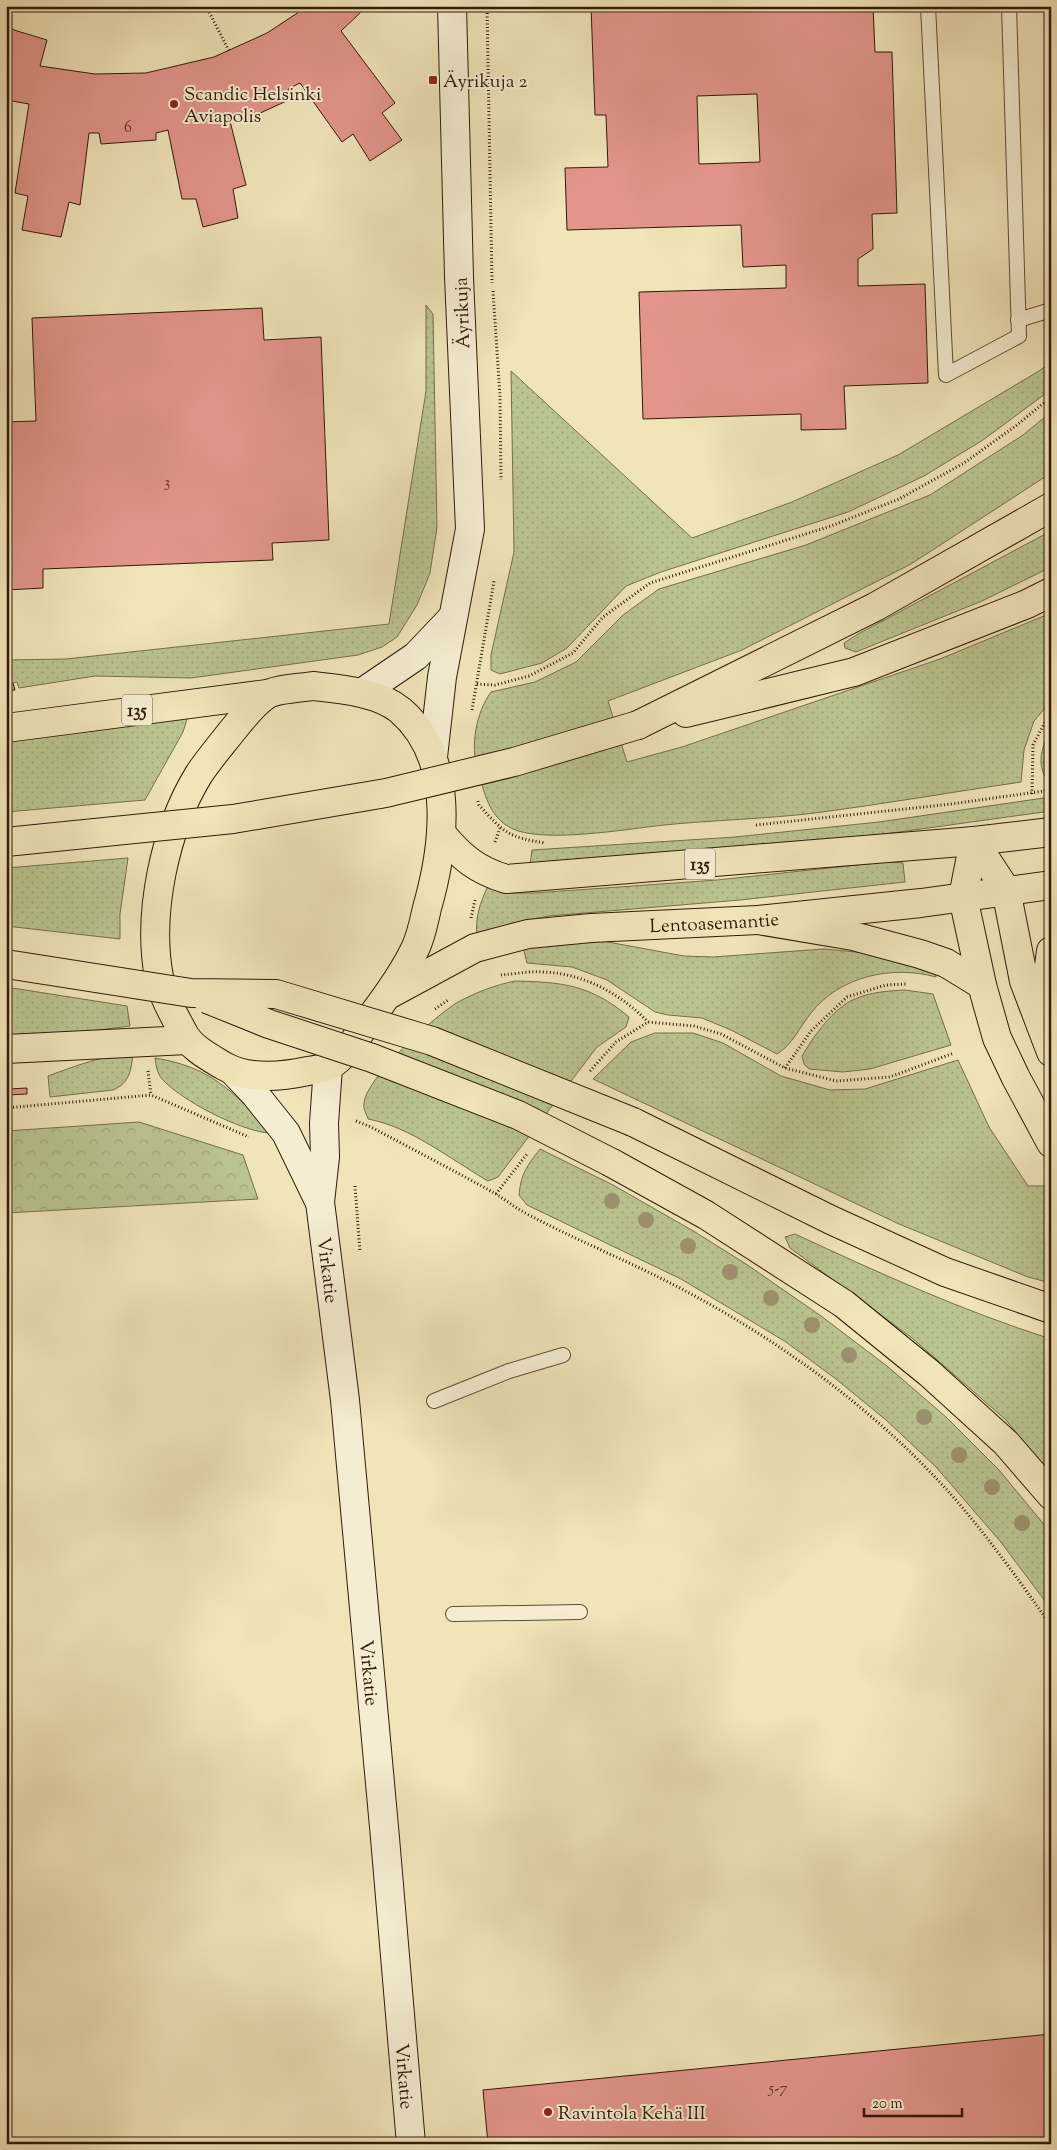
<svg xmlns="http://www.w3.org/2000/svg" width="1057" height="2150" font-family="'Sorts Mill Goudy',serif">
  <defs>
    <pattern id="grass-dots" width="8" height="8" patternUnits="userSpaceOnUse" patternTransform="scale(1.25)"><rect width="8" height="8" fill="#bac48f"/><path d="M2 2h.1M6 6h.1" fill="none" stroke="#a0a87a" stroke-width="1.8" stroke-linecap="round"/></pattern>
    <pattern id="forest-crowns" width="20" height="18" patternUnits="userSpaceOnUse" patternTransform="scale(1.25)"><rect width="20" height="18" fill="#bac48f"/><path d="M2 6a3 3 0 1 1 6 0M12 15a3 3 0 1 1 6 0" fill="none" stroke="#a0a87a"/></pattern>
  </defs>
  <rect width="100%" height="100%" fill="#f0e4b9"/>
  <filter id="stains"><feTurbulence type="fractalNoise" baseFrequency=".004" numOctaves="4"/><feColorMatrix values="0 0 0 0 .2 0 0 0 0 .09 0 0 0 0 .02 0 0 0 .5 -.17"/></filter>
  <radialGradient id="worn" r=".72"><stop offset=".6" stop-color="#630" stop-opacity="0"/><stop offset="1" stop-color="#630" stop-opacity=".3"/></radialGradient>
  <g fill="url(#grass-dots)" stroke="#766e4d">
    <polygon points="426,305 433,314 437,527 430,573 417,605 397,637 382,647 358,655 191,678 95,676 19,688 17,682 6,684 6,660 66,659 389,624 426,391"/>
    <polygon points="1051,362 1051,389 1045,394 983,440 924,476 848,512 661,572 626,586 567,648 542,663 500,674 491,670 491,655 514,552 511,371 692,538 792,502 898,455 1039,371"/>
    <path d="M1051,412v61l-140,91 -169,86 -134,51 19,61 55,-15 258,-88 111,-46v88l-17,20 -10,29 -3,32c-69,10 -137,22 -206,31 -50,6 -101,7 -151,12 -37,4 -123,19 -153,3 -22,-11 -27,-36 -33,-57 -8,-26 -2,-58 13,-79l44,-10 41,-20 47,-47 36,-26 147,-44 124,-50 93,-60z"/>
    <polygon points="1051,531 1051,567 982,601 856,652 845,648 844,643 858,634"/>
    <polygon points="188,716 183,732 145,800 6,812 6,742"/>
    <path d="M1051,729v50l-4,1c-11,-16 -5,-35 4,-51z"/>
    <polygon points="1051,797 1051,811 841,840 530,865 532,850 735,837 879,822"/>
    <polygon points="128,858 120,914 120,939 6,926 6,868"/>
    <path d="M885,862l18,1 2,19 -165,18 -191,16 -20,4 -52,16c-2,-19 3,-33 11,-50l26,7h20l183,-13z"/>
    <path d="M597,940l87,16 29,1 111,-8 43,4 68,19 1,5c-44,-12 -96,-1 -125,36 -11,14 -19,32 -34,41l-46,-24 -29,-12 -34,-3 -13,-3 -48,-32 -35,-13 -45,-4 -4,-16z"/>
    <path d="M515,981c48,1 76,4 114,36l-3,10 -29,20 -99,130 -10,4c-38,-22 -77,-54 -120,-62 -1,-4 -5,-10 -4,-15 0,-25 72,-89 94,-102 19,-10 37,-17 57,-21z"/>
    <polygon points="6,987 127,1006 130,1026 61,1035 6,1039"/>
    <path d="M905,990l28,4 18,51 -81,24 -27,3 -34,-3 -5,-5 -2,-8c11,-19 32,-49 53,-57 15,-7 33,-8 50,-9z"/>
    <polygon points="655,1033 693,1033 723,1043 781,1076 830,1090 865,1089 958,1060 989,1127 1028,1186 1047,1186 1051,1189 1051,1283 1028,1277 899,1224 593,1079 631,1042"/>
    <path d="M133,1054c-2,16 -3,29 -20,36l-63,7 -2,-21c28,-10 54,-21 85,-22z"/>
    <path d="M155,1058c56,9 77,33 115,72l-2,3c-29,-3 -86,-32 -106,-54 -5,-6 -6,-14 -7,-21z"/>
    <path d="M540,1149l73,36 82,47 51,32 75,52 66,50 59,51 53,53 52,63v76l-51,-68 -64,-74 -50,-47 -50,-41 -50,-37 -105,-63 -154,-74 -8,-10c2,-22 8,-29 21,-46z"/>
    <path d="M795,1234c84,39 168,77 256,105v137l-45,-56 -94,-82 -122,-90 -5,-11z"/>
  </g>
  <polygon fill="url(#forest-crowns)" stroke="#766e4d" points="139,1122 243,1155 258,1199 6,1213 6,1131"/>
  <g fill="#e3958b" stroke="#32190b" fill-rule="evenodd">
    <polygon points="308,6 356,6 361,12 341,31 395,103 382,113 402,140 370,161 353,134 342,142 300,83 288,89 293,98 243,121 239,112 229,117 246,185 233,189 238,218 203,227 196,199 182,199 168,130 156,133 156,140 101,144 99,133 89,133 80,205 69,202 61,237 22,230 28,196 15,193 29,104 6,100 6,24 14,30 47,40 40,66 95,74 146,73 214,57 267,33"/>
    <path d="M591,6h282l2,46h17l5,161 -25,1 1,35 -15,10v27l67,-2 3,99 -84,3 2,43 -45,1v-16l-158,5 -4,-127 147,-4v-23l-43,2 -2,-42 -174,5 -2,-62 43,-1 -2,-52h-11zM757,94l3,68 -61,2 -2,-68z"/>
    <polygon points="262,308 264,340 321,337 329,540 272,543 273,560 43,569 43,588 6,590 6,422 36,421 32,318"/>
    <polygon points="13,683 15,690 6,691 6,685"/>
    <polygon points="27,1088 27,1094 9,1095 8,1089"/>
    <polygon points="1051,2034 1051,2144 488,2144 483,2090"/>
  </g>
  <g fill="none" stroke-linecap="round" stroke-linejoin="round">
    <defs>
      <g id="lane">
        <polyline points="928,6 946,375 1019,336 1009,6"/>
        <polyline points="1018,320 1051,310"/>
        <polyline points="434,1401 509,1371 563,1355"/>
        <polyline points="453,1614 580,1612"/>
      </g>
      <g id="secondary">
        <polyline points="363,692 416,656 452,618"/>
        <polyline points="433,757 442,677 470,529 459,277 452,6"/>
        <path id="s1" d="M328,1067l-4,56 1,34 -5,45 25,198 40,438 26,306"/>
        <polyline points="234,1072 254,1093 286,1133 319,1201"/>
      </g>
      <g id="primary">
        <path d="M313,686c27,3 65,6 87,24 56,48 45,135 27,198 -3,13 -6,29 -12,41 -12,25 -28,47 -44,68 -13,17 -24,39 -42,49 -6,3 -15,4 -21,5 -28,6 -59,9 -84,-5 -15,-9 -34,-19 -41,-34 -9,-17 -20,-35 -24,-55 -12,-64 6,-148 40,-203 10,-15 22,-29 33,-43 10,-12 21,-27 33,-35 9,-7 36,-8 48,-10z"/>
        <path d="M442,834c20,24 35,36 64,45l468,-38 77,-9"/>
        <path id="s2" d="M390,994l85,-46 53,-14 63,-6 167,-8 163,-17 130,-18"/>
        <polyline points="1041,1025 1051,951"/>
      </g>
      <g id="highway">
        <polyline points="686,713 854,672 1027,604 1051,592"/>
        <polyline points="638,725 875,607 1051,507"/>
        <polyline points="6,728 267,694"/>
        <polyline points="974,841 963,897 982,985 997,1038 1016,1078 1051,1143"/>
        <polyline points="974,841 1006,890 1024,981 1051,1052"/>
        <polyline points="758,920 853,936 920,954 946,963 982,985"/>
        <polyline points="6,1049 187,1040"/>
        <polyline points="633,1122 831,1220 945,1272 1051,1309"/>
        <polyline points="612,1163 706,1215 844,1304 929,1373 1006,1443 1051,1495"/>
      </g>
    </defs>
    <use href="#lane" stroke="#624c36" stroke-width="16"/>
    <use href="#secondary" stroke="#32190b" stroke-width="30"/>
    <use href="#primary" stroke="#32190b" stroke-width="30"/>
    <use href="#highway" stroke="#32190b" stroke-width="30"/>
    <g stroke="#32190b" stroke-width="3" stroke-dasharray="1 2.5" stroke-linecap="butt">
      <polyline points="206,6 229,51"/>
      <polyline points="487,6 492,283"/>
      <polyline points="493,291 500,396 501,480"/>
      <polyline points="477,684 495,685 529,676 573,653 603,617 650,583 831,526 899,499 964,463 1017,425 1051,397"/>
      <polyline points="472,710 494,581"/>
      <polyline points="1032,794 1033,745 1051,711"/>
      <path d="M478,801l1,4c24,27 30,33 67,38"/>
      <polyline points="756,825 951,804 1051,790"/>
      <polyline points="495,842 500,828"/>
      <polyline points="471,918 475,900"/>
      <path d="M501,975c13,-1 28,-4 42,-3 40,1 78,22 105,50"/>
      <polyline points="435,1009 448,1000"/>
      <polyline points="785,1068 811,1031 847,997 886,985 907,984"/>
      <polyline points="148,1071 151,1095"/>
      <polyline points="590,1071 616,1042 648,1022 694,1026 721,1034 785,1068 836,1081 890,1077 954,1053"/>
      <polyline points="6,1108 151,1095 249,1137"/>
      <path d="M356,1121l15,6c41,22 84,44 125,67 11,7 21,15 33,21 53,28 109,50 162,79 101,54 202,130 275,218 30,36 58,75 85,114"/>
      <polyline points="355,1186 360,1252"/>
      <polyline points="496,1194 527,1154"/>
    </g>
    <use href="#lane" stroke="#f5edd2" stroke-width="14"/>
    <use href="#secondary" stroke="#f5edd2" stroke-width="28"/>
    <use href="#primary" stroke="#f0e4b9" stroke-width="28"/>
    <use href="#highway" stroke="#f0e4b9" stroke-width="28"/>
    <defs>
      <g id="highway-bridge">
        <polyline points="6,842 233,819 386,793 514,762 638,725"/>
        <polyline points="6,964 191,993 276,994 432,1041 633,1122"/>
        <polyline points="207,999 269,1024 372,1058 518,1115 612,1163"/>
      </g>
    </defs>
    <use href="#highway-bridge" stroke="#32190b" stroke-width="30" stroke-linecap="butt"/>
    <use href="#highway-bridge" stroke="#f0e4b9" stroke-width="28"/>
  </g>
  <g fill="#9e906f">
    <circle cx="612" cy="1201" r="8"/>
    <circle cx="646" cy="1220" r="8"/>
    <circle cx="688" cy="1246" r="8"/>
    <circle cx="730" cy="1272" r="8"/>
    <circle cx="771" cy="1298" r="8"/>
    <circle cx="812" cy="1325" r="8"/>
    <circle cx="849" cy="1355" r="8"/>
    <circle cx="924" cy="1417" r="8"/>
    <circle cx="959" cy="1455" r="8"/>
    <circle cx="992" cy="1487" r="8"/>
    <circle cx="1022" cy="1523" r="8"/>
  </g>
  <g fill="#8f2418" stroke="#f5edd2" stroke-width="2">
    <rect x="428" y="75" width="10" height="10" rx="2.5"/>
    <circle cx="174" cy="104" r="5"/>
    <circle cx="548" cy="2112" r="5"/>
  </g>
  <g text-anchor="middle" stroke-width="4" stroke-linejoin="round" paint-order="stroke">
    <g font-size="16" fill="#5e382b">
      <text x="128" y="132">6</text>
      <text x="167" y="487">3</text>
      <text x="778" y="2093">5-7</text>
    </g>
    <g fill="#f5edd2" stroke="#6c5947" stroke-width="1">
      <rect x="122" y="694.5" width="30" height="31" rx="4"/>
      <rect x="685" y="848.5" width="30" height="31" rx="4"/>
    </g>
    <g font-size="18" font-weight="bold" fill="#32190b">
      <text x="137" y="716">135</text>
      <text x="700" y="870">135</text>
    </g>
    <g font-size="19" fill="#32190b" stroke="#f5edd2" text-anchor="start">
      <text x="443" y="87">Äyrikuja 2</text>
      <text x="184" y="100">Scandic Helsinki<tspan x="184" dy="22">Aviapolis</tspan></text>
      <text x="558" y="2119">Ravintola Kehä III</text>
    </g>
    <g font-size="19" fill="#32190b" stroke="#f5edd2">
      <text transform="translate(461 313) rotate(-92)" y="7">Äyrikuja</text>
      <text dy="7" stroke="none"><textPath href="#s2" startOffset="338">Lentoasemantie</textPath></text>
      <text dy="7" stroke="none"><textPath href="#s1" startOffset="204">Virkatie</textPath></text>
      <text dy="7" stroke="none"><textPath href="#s1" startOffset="609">Virkatie</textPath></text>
      <text dy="7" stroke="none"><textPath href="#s1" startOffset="1014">Virkatie</textPath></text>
    </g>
  </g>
  <rect width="1057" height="2150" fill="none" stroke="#f0e4b9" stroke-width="25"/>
  <rect x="8" y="8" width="1042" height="2135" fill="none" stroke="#32190b" stroke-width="2.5"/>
  <rect x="12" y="12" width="1032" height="2125" fill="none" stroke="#32190b"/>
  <path d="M864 2108v8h98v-8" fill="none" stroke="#32190b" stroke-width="2.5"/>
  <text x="872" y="2108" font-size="15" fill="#32190b" stroke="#f5edd2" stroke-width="4" paint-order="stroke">20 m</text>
  <rect width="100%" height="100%" filter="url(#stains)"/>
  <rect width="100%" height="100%" fill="url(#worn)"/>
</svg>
